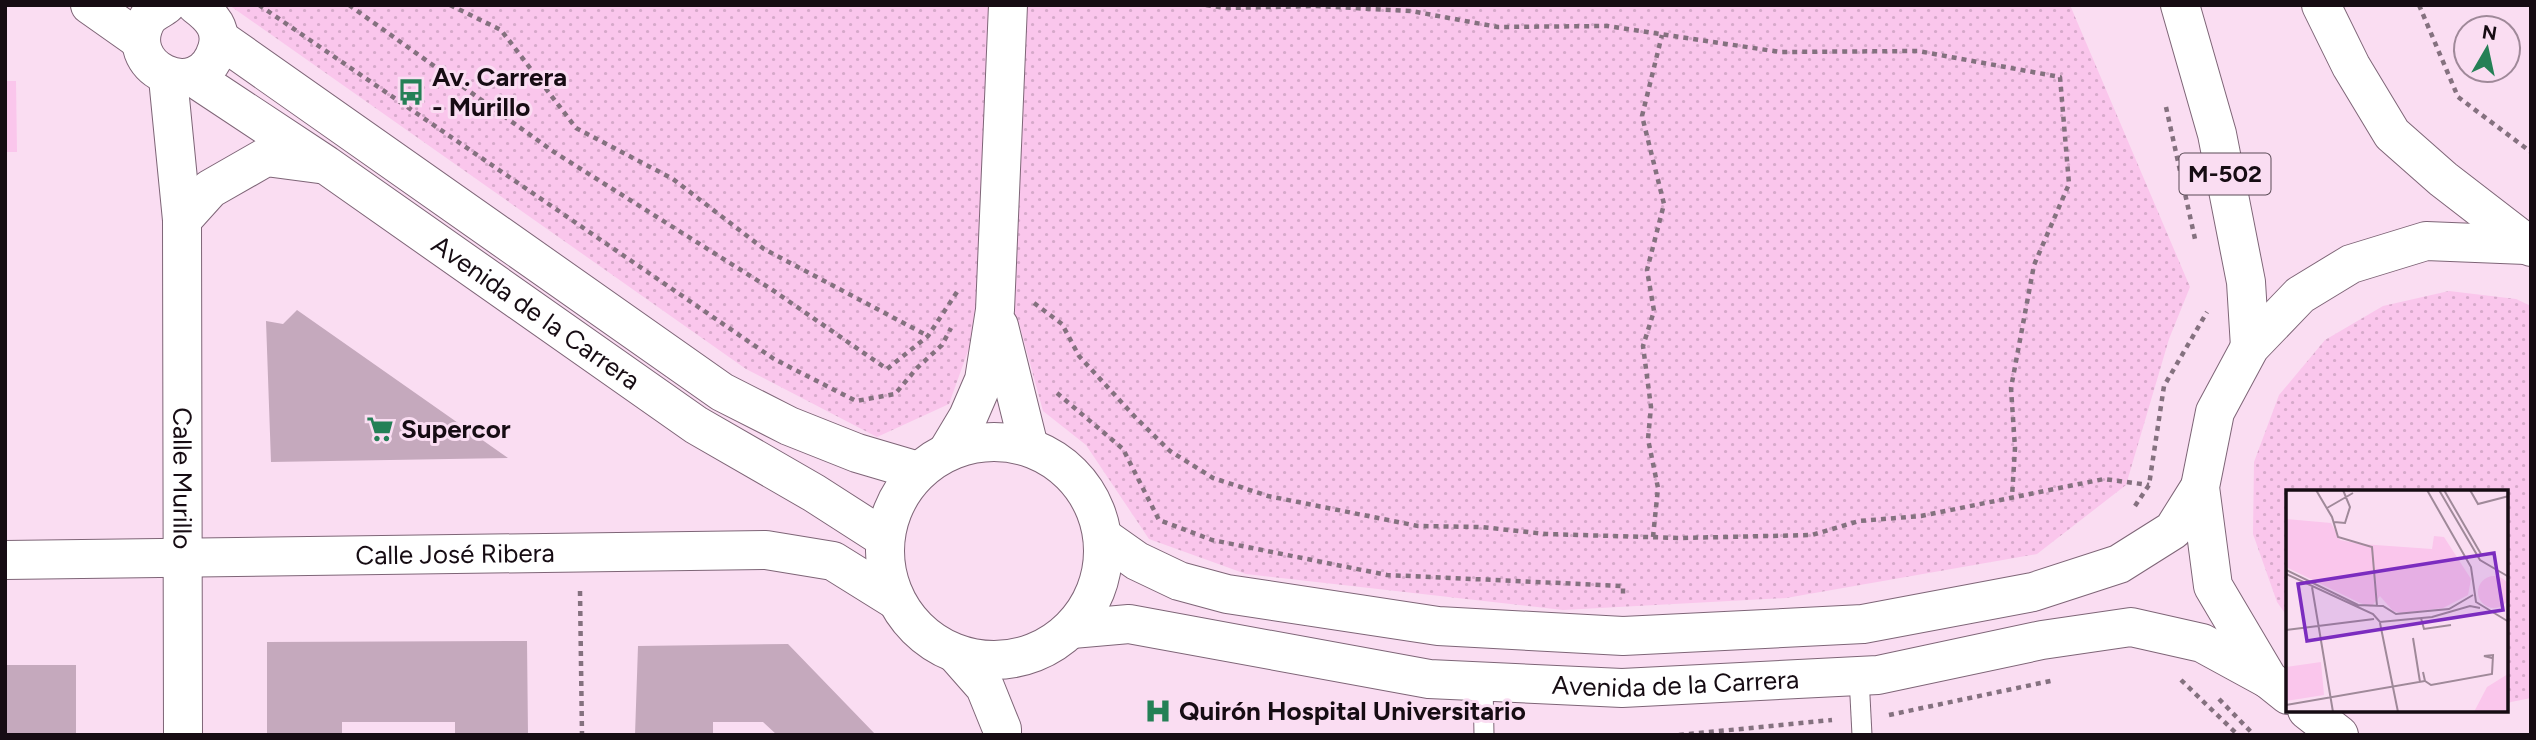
<svg xmlns="http://www.w3.org/2000/svg" width="2536" height="740" font-family="Figtree,sans-serif">
  <defs>
    <pattern id="park-dots" width="8" height="8" patternUnits="userSpaceOnUse" patternTransform="scale(1.75)"><rect width="8" height="8" fill="#fac6ec"/><path d="M2 2h.1M6 6h.1" fill="none" stroke="#d6a9ca" stroke-width="1.8" stroke-linecap="round"/></pattern>
  </defs>
  <rect width="100%" height="100%" fill="#faddf2"/>
  <g fill="url(#park-dots)">
    <polygon points="229,5 2070,5 2190,287 2169,339 2126,485 2037,554 1786,598 1563,610 1246,574 1149,539 1086,445 1043,411 1019,323 974,315 969,348 949,404 877,437 746,369"/>
    <polygon points="2449,291 2516,299 2531,306 2531,698 2506,703 2506,491 2288,491 2287,616 2277,602 2253,534 2254,462 2279,395 2325,340 2383,306"/>
  </g>
  <polygon fill="#fac6ec" points="5,81 16,81 17,152 5,152"/>
  <g fill="#c5a9bd">
    <polygon points="297,310 508,458 271,462 266,321 283,324"/>
    <polygon points="527,641 528,735 455,735 455,722 342,722 342,735 267,735 267,642"/>
    <polygon points="788,644 876,735 777,735 763,722 713,722 713,735 635,735 638,646"/>
    <rect x="5" y="665" width="71" height="70"/>
  </g>
  <g fill="none" stroke-linecap="round" stroke-linejoin="round">
    <defs>
      <g id="lane">
        <polyline points="1859,677 1862,735"/>
        <polyline points="1483,682 1484,735"/>
      </g>
      <g id="street">
        <polyline points="90,5 141,41"/>
        <path d="M166,5c-5,4 -14,8 -18,13 -31,48 51,90 69,31 6,-20 -5,-32 -21,-44"/>
        <polyline points="220,39 722,392 789,426 857,453 918,471"/>
        <path id="s1" d="M193,77l133,88 370,260 118,68 70,45"/>
        <path id="s2" d="M168,78l14,142 1,515"/>
        <polyline points="182,220 210,189 266,157 319,164"/>
        <polyline points="999,326 1029,447"/>
        <circle cx="994" cy="551" r="109"/>
        <polyline points="947,452 968,417 984,380 995,310 1008,5"/>
        <polyline points="1103,537 1137,561 1179,581 1227,594 1438,626 1623,636 1863,624 2033,592 2119,564 2173,530 2200,487"/>
        <path id="s3" d="M5,560l761,-10 67,11 61,38"/>
        <path id="s4" d="M1072,629l57,-5 300,55 193,9 256,-13 164,-35 89,-13 71,16 66,36"/>
        <polyline points="956,654 985,687 1002,729 1002,735"/>
      </g>
      <g id="highway">
        <polyline points="2180,5 2217,134 2246,282 2250,347"/>
        <polyline points="2321,5 2351,66 2392,134 2443,179 2531,247"/>
        <polyline points="2288,695 2268,679 2213,586 2200,487 2215,412 2250,347 2300,295 2351,264 2426,241 2526,245"/>
        <polyline points="2307,710 2339,735"/>
      </g>
    </defs>
    <use href="#lane" stroke="#7e6577" stroke-width="21"/>
    <use href="#street" stroke="#7e6577" stroke-width="40"/>
    <use href="#highway" stroke="#7e6577" stroke-width="40"/>
    <g stroke="#84717f" stroke-width="4.5" stroke-dasharray="5 5" stroke-linecap="butt">
      <polyline points="259,5 774,359 856,401 895,394 917,368 942,345 951,328"/>
      <polyline points="349,5 554,152 771,289 887,369 928,336 957,292"/>
      <polyline points="450,5 501,30 576,128 673,179 764,249 928,336"/>
      <polyline points="1206,5 1226,8 1315,6 1411,11 1498,27 1607,26 1780,52 1918,51 2060,77 2069,184 2034,265 2011,388 2015,448 2012,497"/>
      <polyline points="2419,5 2458,97 2531,152"/>
      <polyline points="2166,107 2195,239"/>
      <polyline points="1034,303 1062,324 1079,356 1136,418 1170,451 1213,478 1268,496 1418,526 1481,527 1546,534 1680,538 1812,535 1859,521 1921,516 2104,479 2149,485"/>
      <polyline points="1057,393 1123,449 1159,520 1212,540 1387,575 1623,586 1623,597"/>
      <polyline points="2135,506 2149,485 2164,386 2207,312"/>
      <polyline points="1653,537 1658,488 1648,439 1651,407 1643,346 1654,311 1647,270 1664,204 1642,116 1662,35"/>
      <polyline points="580,591 582,735"/>
      <polyline points="2181,680 2238,735"/>
      <polyline points="2219,699 2254,735"/>
      <polyline points="1889,715 2055,680"/>
      <polyline points="1679,735 1832,720"/>
    </g>
    <use href="#lane" stroke="#fff" stroke-width="19"/>
    <use href="#street" stroke="#fff" stroke-width="38"/>
    <use href="#highway" stroke="#fff" stroke-width="38"/>
  </g>
  <defs>
    <symbol id="bus-bare" viewBox="-9 -9 18 18"><path d="M-5-6H5V4H4V6H2V4H-2V6H-4V4H-5ZM-3.5-4V0h7V-4ZM-3.5 1.2v1.5H-2V1.2ZM2 1.2v1.5H3.5V1.2Z" fill="#248056" stroke="#faddf2" stroke-width="2.5" paint-order="stroke"/></symbol>
    <symbol id="supermarket-bare" viewBox="-9 -9 18 18"><path d="M-6-5.5h2.5l.6 2H6L4.5 2H-2.5L-4.4-4H-6ZM-1.5 3.2a1.3 1.3 0 1 0 .1 0ZM3 3.2a1.3 1.3 0 1 0 .1 0Z" fill="#248056" stroke="#faddf2" stroke-width="2.5" paint-order="stroke"/></symbol>
    <symbol id="hospital-bare" viewBox="-9 -9 18 18"><path d="M-5-5h3v3.5h4V-5h3V5h-3V1.5h-4V5h-3Z" fill="#248056" stroke="#faddf2" stroke-width="2.5" paint-order="stroke"/></symbol>
  </defs>
  <g fill-rule="evenodd">
    <use href="#bus-bare" x="392" y="73" width="38" height="38"/>
    <use href="#supermarket-bare" x="361" y="410" width="38" height="38"/>
    <use href="#hospital-bare" x="1139" y="692" width="38" height="38"/>
  </g>
  <g text-anchor="middle" stroke-width="6" stroke-linejoin="round" paint-order="stroke">
    <rect fill="#faddf2" stroke="#5a4b56" stroke-width="2" x="2179.5" y="153.5" width="91" height="41" rx="5"/>
    <g font-size="24" font-weight="bold" fill="#160c13">
      <text x="2225" y="182">M-502</text>
    </g>
    <g font-size="26" font-weight="bold" fill="#160c13" stroke="#faddf2" text-anchor="start">
      <text x="432" y="86">Av. Carrera<tspan x="432" dy="30">- Murillo</tspan></text>
      <text x="401" y="438">Supercor</text>
      <text x="1179" y="720">Quirón Hospital Universitario</text>
    </g>
    <g font-size="26" fill="#160c13" stroke="#faddf2">
      <text dy="9" stroke="none"><textPath href="#s1" startOffset="416">Avenida de la Carrera</textPath></text>
      <text dy="9" stroke="none"><textPath href="#s2" startOffset="401">Calle Murillo</textPath></text>
      <text dy="9" stroke="none"><textPath href="#s3" startOffset="450">Calle José Ribera</textPath></text>
      <text dy="9" stroke="none"><textPath href="#s4" startOffset="609">Avenida de la Carrera</textPath></text>
    </g>
  </g>
  <g transform="translate(2286 490)">
    <rect width="222" height="222" fill="#faddf2"/>
    <path d="M35,172l3,33 -38,6v-34z" fill="#fac6ec"/>
    <path d="M0,29l45,4 9,17 21,4 71,5 2,-13 10,1 27,42 -3,16 -25,13 -42,5 -8,-2 -13,-15 -9,11 -11,-4 -74,-36zM192 102a16 16 0 1 1 32 0a16 16 0 1 1-32 0ZM222,184v38h-34l13,-25z" fill="#fac6ec"/>
    <path fill="none" stroke="#9f8999" stroke-width="2" d="M30,0l16,27 6,20 34,10 5,59M141,0l44,77 5,35 33,20M153,0l41,70 29,17M158,0l37,64M184,0l8,14 31,-8M41,18l26,-15M48,32l11,1 5,-16 -7,-17M0,80l72,35 25,1 13,8 53,-5 24,-14M0,84l87,40 7,8 52,-5 38,-11 10,2M26,97l21,125M135,128l3,11 27,-4M94,133l18,89M0,140l88,-11M127,148l7,44M139,191l6,4 61,-11 1,-19 -9,1 8,2M0,215l139,-24 -2,-9"/>
    <path fill="#7b2cbf" fill-opacity="0.15" stroke="#7b2cbf" stroke-width="3.5" d="M208,63l9,57 -196,31 -9,-57z"/>
    <rect width="222" height="222" fill="none" stroke="#160c13" stroke-width="3.5"/>
  </g>
  <rect width="2536" height="740" fill="none" stroke="#160c13" stroke-width="14"/>
  <g transform="translate(2487 49) rotate(9)"><circle r="33" fill="#faddf2" stroke="#9f8999" stroke-width="2"/>
  <path d="M0-5L12 26L0 18L-12 26Z" fill="#248056"/>
  <text y="-10" font-size="19" font-weight="bold" text-anchor="middle" fill="#160c13">N</text>
  </g>
</svg>
